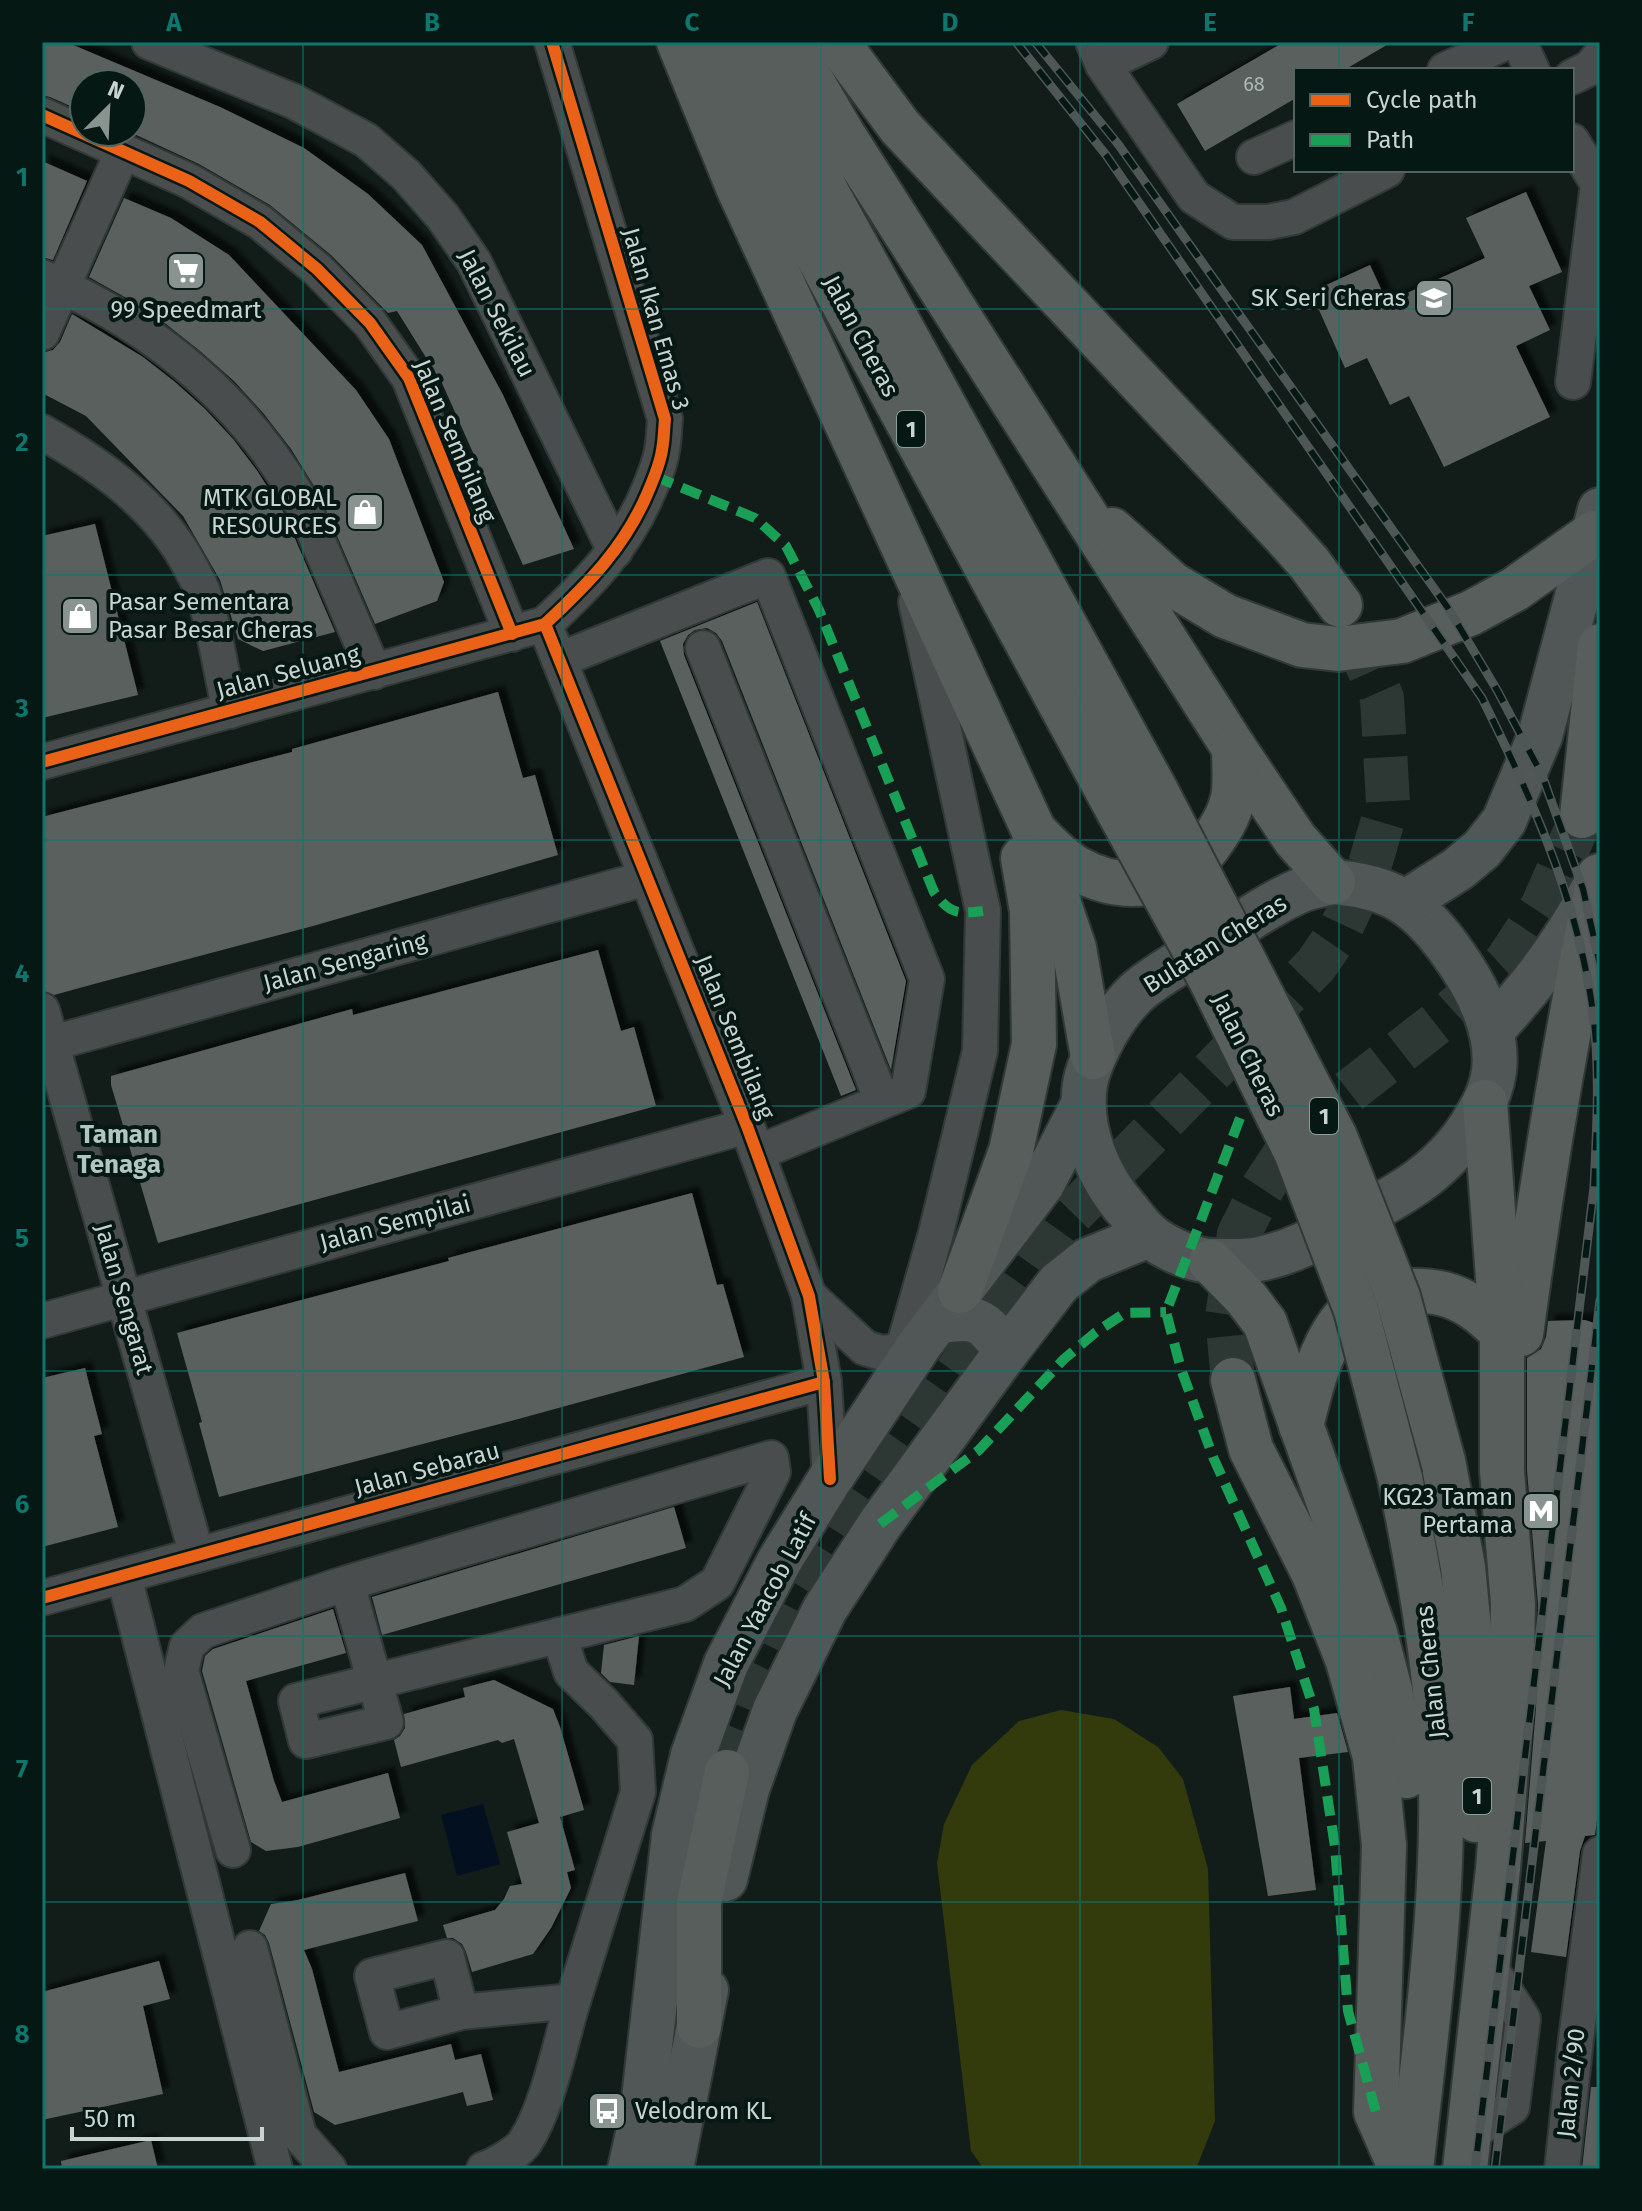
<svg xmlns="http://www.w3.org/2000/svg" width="1642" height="2211" font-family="'Fira Sans',sans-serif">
  <defs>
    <filter id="shadow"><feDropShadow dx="7" dy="-7" stdDeviation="2" flood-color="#0009"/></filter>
  </defs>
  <rect width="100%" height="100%" fill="#121d1a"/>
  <polygon fill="#333a0c" points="1061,1710 1114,1719 1158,1747 1183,1779 1208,1869 1215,2121 1196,2169 984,2169 971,2151 937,1863 944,1824 972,1765 1019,1721"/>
  <polygon fill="#02101f" points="483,1804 500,1864 457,1876 441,1815"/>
  <g fill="#5a615d" filter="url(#shadow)">
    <polygon points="42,42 66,42 220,107 304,148 368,194 422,245 503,395 574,549 523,565 442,383 397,311 388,313 331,255 270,205 199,164 132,133 132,84 84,84 84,112 50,97 42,95"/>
    <polygon points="1284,42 1392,42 1344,70 1296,70 1296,98 1205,151 1177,104"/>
    <polygon points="42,161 87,181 53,260 42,257"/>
    <polygon points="1526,192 1562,272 1529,286 1550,330 1516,346 1550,417 1444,467 1409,396 1390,405 1367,358 1345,368 1311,292 1370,265 1387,302 1485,258 1466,218"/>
    <polygon points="124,198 171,218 229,255 356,390 389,439 444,582 437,601 375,624 319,494 291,449 264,414 234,381 200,351 166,324 130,300 89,277"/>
    <polygon points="72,314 143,357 175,382 205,409 233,439 258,472 284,513 335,632 263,651 238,639 220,580 183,516 86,416 42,393 42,353 53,350 60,342"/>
    <polygon points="95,524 138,695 42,718 42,536"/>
    <polygon points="757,602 906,981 891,1070 722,641 716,633 707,628 695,630 688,635 683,644 684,655 856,1090 841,1096 660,641"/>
    <polygon points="498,692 523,778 535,775 558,855 313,926 94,984 54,995 43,991 42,817 292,752 292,749"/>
    <polygon points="598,950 621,1031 634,1027 656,1106 158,1243 111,1085 111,1076 352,1009 353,1015"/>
    <polygon points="692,1193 717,1285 723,1284 744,1357 511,1421 219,1497 199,1423 202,1422 177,1333 449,1261 448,1258"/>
    <polygon points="1585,1320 1600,1325 1600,1795 1595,1835 1585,1836 1580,1851 1566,1957 1531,1952 1546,1841 1525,1843 1536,1708 1538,1604 1527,1470 1527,1358 1541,1349 1546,1337 1548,1321"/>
    <polygon points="85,1368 102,1434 94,1436 118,1527 42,1547 42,1378"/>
    <polygon points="674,1507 686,1548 382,1635 372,1597"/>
    <polygon points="333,1609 346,1653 246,1681 274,1781 282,1802 388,1773 400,1818 298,1847 266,1851 251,1842 202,1671 205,1656 213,1649"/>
    <polygon points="639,1636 634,1685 610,1682 601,1673 604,1645"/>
    <polygon points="494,1680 553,1709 560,1727 584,1810 560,1817 575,1870 567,1872 571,1888 551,1928 533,1954 472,1972 466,1952 462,1944 453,1938 447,1938 443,1925 495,1910 504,1899 510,1886 522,1884 507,1832 539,1823 514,1739 502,1743 498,1740 401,1767 394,1740 400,1736 405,1728 404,1714 465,1697 463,1688"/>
    <polygon points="1290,1687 1294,1719 1337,1713 1348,1752 1299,1758 1316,1890 1268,1896 1233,1696"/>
    <polygon points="405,1873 418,1921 304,1950 312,1969 339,2072 451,2044 455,2060 481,2054 493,2100 467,2106 463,2092 335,2125 314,2112 269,1943 265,1935 259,1931 271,1904 298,1900"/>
    <polygon points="159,1961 170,1999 143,2006 163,2094 42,2120 42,1992"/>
    <polygon points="1591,2087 1600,2087 1600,2169 1582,2169"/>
    <polygon points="151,2140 158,2169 62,2169 61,2161"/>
  </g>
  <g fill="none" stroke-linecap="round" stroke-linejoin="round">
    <g stroke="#2d3835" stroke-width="44" stroke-dasharray="44 22" stroke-linecap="butt">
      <polyline points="1233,1380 1227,1317 1239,1234 1261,1190 1301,1129 1451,1012 1506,962 1542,907 1582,816"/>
      <polyline points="727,1772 764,1680 804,1599 856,1516 1058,1228 1316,965 1340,930 1368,871 1388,803 1382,698 1344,614"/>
    </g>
    <defs>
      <g id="minor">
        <polyline points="149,42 293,101 366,140 406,175 443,217 474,262 615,551"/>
        <polyline points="1093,42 1103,65 1194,197 1233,222 1268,222 1294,217 1387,170"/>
        <polyline points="1519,42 1532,70"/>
        <polyline points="1103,65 1151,42"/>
        <polyline points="1445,70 1507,42"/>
        <polyline points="1572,77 1590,68 1600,56"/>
        <polyline points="42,115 189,181 260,222 317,269 370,323 409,378 512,634"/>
        <polyline points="1572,141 1598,184 1573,382"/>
        <polyline points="1254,157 1296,138"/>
        <path d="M42,277c107,47 197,118 256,220 10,17 17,38 25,56 17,40 34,79 51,119"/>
        <polyline points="42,333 123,151"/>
        <path d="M42,432c59,33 117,74 149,136 4,9 11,18 13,28 12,37 17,77 26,115"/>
        <polyline points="551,640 747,1126 809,1296 824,1382 830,1479"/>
        <polyline points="703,648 882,1101"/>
        <polyline points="559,660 768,576 927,979 908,1091 757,1153"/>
        <path d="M42,762l503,-138c43,-40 80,-77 103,-132 6,-14 12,-28 14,-42 2,-10 2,-21 3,-31l-113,-377"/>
        <polyline points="42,1010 197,1555"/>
        <polyline points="42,1046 647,878"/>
        <polyline points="809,1296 865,1348 882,1353 901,1351 920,1344"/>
        <polyline points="42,1321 747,1126"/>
        <polyline points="899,1363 936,1233 980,1051 983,911 916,602"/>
        <polyline points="124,1576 275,2169"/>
        <polyline points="42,1598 824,1382"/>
        <polyline points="233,1850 181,1671 187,1646 203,1631 347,1583 771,1458 773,1472 717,1583 685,1604 296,1701 306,1741 386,1722 347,1583"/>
        <polyline points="250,1948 299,2135 329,2169"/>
        <polyline points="461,2012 447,1957 372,1976 387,2032 461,2012 573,2001 638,1792 635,1740 604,1704 571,1672 559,1635"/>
        <polyline points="1469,2135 1512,2107 1523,2019 1487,1963"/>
        <path d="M484,2169c10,-3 35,-17 41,-27 23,-35 35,-99 48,-141"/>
        <polyline points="1562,2169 1576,2039 1600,1854"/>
      </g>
      <g id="major">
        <path d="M1333,882c56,4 83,21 116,66 25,34 50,80 45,123 -2,16 -9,32 -17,45 -30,54 -76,79 -129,106 -28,15 -57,31 -89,37 -14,3 -29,2 -43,2 -21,1 -51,-13 -67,-26 -7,-6 -14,-15 -20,-23 -30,-33 -51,-82 -44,-128 3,-18 12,-34 20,-50 10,-17 22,-35 38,-47 22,-17 48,-31 72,-46 28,-18 57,-39 89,-52 9,-3 20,-5 29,-7z"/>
        <polyline points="1406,902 1458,869 1482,849 1504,821 1540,736 1600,510"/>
        <path d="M1491,1031c40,-43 74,-87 101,-140"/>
        <path d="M937,1322c39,-7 46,-4 69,30"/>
        <polyline points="725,1879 747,1789 775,1710 825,1609 880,1524 1006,1352 1059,1283 1088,1260 1149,1235"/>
        <polyline points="630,2169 642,2116 674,1835 693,1755 726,1664 780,1560 830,1479 920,1344 1042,1184 1083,1105"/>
        <polyline points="671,2169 706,1990"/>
      </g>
      <g id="highway">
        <polyline points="679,42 738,187 1034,831 1074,948 1093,1057"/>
        <polyline points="710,42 813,247 1119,812"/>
        <polyline points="757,42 827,193 1156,791"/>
        <polyline points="789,42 843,135 1234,748 1295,839 1333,882"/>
        <polyline points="837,42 900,127 1285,536 1309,563 1340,605"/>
        <polyline points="1112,530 1172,584 1225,616 1302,645 1338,649 1402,641 1471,613 1515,589 1594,533"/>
        <polyline points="1582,816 1600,646"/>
        <path d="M1036,833c13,13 25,27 42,36 43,24 98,20 129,-21 11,-15 22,-31 26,-50 3,-15 1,-34 1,-50"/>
        <polyline points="1211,1262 1246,1298 1265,1323 1375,1633 1390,1690 1406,1776"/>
        <polyline points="960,1291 1011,1151 1034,1044 1032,911 1023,858"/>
        <path d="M1521,1334c21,-154 46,-306 78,-458"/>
        <polyline points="1233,1380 1251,1449 1314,1574 1348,1661 1375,1757 1384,1845 1376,2112 1401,2169"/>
        <path d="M1301,1426c9,-35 17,-73 39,-103 23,-33 84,-40 118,-24 18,8 30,20 44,33"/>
        <polyline points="1443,1461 1463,1567 1474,1680 1476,1820"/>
        <path d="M1400,1478c21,102 39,204 41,308 2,128 -16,256 -30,383"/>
        <polyline points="699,2026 699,1903 727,1772"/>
        <polyline points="1465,2169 1498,1869 1511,1707 1513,1604 1502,1471 1502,1332 1485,1102"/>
      </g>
    </defs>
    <use href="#minor" stroke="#303936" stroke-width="38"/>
    <use href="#major" stroke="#303936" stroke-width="48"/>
    <use href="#highway" stroke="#303936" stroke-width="48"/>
    <use href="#minor" stroke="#494d4d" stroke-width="34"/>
    <use href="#major" stroke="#505756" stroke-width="44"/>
    <use href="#highway" stroke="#575e5c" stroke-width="44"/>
    <defs>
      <g id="rail">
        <path d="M1016,42l90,113 376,543c48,97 92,193 109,301 10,63 6,126 3,188l-119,982"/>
        <polyline points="1035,42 1118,144 1448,608 1497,690 1542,775 1583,889 1600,965"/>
        <polyline points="1495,2169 1600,1300"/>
      </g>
    </defs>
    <use href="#rail" stroke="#4f5656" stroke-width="9"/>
    <use href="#rail" stroke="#051814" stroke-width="6" stroke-dasharray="18" stroke-linecap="butt"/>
    <defs>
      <g id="highway-bridge">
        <polyline points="1156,791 1335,1137 1398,1297 1443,1461"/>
        <polyline points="1119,812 1211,980 1296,1152 1356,1310 1400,1478"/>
      </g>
    </defs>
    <use href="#highway-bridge" stroke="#303936" stroke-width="48" stroke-linecap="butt"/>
    <use href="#highway-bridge" stroke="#575e5c" stroke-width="44"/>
    <g stroke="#1a9f57" stroke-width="10" stroke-dasharray="20 10" stroke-linecap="butt">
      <path d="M654,476l101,42 31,28 33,64 115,282c16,22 22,22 49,19"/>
      <polyline points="1240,1118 1166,1312 1181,1369 1213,1457 1281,1608 1314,1709 1335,1847 1348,2011 1376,2112"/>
      <polyline points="880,1524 979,1450 1064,1359 1096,1332 1125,1313 1166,1312"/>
    </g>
    <defs>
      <g id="cycleway">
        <polyline points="42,115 189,181 260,222 317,269 370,323 409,378 512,634"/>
        <polyline points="545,624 747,1126 809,1296 824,1382 830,1479"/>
        <path d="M42,762l503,-138c43,-40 80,-77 103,-132 6,-14 12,-28 14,-42 2,-10 2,-21 3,-31l-113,-377"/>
        <polyline points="42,1598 824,1382"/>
      </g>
    </defs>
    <use href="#cycleway" stroke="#051814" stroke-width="17"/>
    <use href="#cycleway" stroke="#ea6118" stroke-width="12"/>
  </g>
  <path fill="none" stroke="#0f766e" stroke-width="2" stroke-opacity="0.55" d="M303,42v2127M562,42v2127M821,42v2127M1080,42v2127M1339,42v28M1339,170v1999M42,309h1558M42,575h1558M42,840h1558M42,1106h1558M42,1371h1558M42,1636h1558M42,1902h1558"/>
  <defs>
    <symbol id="supermarket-square" viewBox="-11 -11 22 22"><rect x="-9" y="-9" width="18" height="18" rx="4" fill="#899491" stroke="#051814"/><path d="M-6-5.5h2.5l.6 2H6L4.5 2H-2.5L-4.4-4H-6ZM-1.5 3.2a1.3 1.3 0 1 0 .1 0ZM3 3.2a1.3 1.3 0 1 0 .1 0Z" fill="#fff"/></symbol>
    <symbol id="school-square" viewBox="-11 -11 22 22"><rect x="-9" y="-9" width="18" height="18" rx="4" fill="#899491" stroke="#051814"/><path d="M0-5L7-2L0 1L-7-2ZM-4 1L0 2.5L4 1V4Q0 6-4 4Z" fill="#fff"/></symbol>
    <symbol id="shop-square" viewBox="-11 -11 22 22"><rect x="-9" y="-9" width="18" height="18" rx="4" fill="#899491" stroke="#051814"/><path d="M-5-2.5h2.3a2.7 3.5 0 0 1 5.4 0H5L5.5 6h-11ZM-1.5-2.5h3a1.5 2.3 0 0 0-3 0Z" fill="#fff"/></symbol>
    <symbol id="metro-square" viewBox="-11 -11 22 22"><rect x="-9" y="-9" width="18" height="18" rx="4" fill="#899491" stroke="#051814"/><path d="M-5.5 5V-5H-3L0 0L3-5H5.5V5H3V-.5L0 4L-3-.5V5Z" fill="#fff"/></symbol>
    <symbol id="bus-square" viewBox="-11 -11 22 22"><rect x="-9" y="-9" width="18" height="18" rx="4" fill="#899491" stroke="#051814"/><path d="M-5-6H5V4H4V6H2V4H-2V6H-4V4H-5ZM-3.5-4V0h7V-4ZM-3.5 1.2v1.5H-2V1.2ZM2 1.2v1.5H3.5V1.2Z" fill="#fff"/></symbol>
  </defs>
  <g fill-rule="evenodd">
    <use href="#supermarket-square" x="164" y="249" width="44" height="44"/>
    <use href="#school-square" x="1412" y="276" width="44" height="44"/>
    <use href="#shop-square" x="343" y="490" width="44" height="44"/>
    <use href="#shop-square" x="58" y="594" width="44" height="44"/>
    <use href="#metro-square" x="1519" y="1489" width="44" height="44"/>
    <use href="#bus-square" x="585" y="2089" width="44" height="44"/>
  </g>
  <g text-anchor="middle" stroke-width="8" stroke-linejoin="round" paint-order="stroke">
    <g font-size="20" fill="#adb7b4">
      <text x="1254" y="91">68</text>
    </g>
    <g fill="#051814" stroke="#8e9c98" stroke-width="2">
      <rect x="897" y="411" width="28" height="36" rx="6"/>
      <rect x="1310" y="1098" width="28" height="36" rx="6"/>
      <rect x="1463" y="1778" width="28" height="36" rx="6"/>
    </g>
    <g font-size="22" font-weight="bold" fill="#c9d4d1">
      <text x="911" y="437">1</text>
      <text x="1324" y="1124">1</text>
      <text x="1477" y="1804">1</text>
    </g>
    <g font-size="24" fill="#c9d4d1" stroke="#051814" text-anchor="end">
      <text x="1406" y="306">SK Seri Cheras</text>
      <text x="186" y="318" text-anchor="middle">99 Speedmart</text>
      <text x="337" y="506">MTK GLOBAL<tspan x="337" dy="28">RESOURCES</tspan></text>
      <text x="108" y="610" text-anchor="start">Pasar Sementara<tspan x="108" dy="28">Pasar Besar Cheras</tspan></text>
      <text x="1513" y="1505">KG23 Taman<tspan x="1513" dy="28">Pertama</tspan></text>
      <text x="635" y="2119" text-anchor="start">Velodrom KL</text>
    </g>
    <g font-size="24" fill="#c9d4d1" stroke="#051814">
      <text transform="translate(497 313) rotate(63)" y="8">Jalan Sekilau</text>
      <text transform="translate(656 319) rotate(74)" y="8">Jalan Ikan Emas 3</text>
      <text transform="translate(861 336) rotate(62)" y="8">Jalan Cheras</text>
      <text transform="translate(455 441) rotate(67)" y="8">Jalan Sembilang</text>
      <text transform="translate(288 672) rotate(-15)" y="8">Jalan Seluang</text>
      <text transform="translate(1215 944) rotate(-32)" y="8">Bulatan Cheras</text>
      <text transform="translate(345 962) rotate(-15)" y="8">Jalan Sengaring</text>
      <text transform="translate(735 1037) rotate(68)" y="8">Jalan Sembilang</text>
      <text transform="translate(1248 1055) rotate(64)" y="8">Jalan Cheras</text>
      <text transform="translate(395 1223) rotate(-15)" y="8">Jalan Sempilai</text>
      <text transform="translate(124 1299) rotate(74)" y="8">Jalan Sengarat</text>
      <text transform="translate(427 1469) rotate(-15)" y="8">Jalan Sebarau</text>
      <text transform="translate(765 1600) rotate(-62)" y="8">Jalan Yaacob Latif</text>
      <text transform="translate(1431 1672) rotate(-96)" y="8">Jalan Cheras</text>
      <text transform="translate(1571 2083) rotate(-84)" y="8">Jalan 2/90</text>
    </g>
    <g font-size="26" font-weight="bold" fill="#b0c7c1" stroke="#051814">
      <text x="119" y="1143">Taman<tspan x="119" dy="30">Tenaga</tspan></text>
    </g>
  </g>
  <rect width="1642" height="2211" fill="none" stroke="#051814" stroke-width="88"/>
  <rect x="1294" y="68" width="280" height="104" fill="#051814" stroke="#536360" stroke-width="2"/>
  <rect x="1310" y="94" width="40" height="12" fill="#ea6118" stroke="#536360" stroke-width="2"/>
  <text x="1366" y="108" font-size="24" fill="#c9d4d1">Cycle path</text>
  <rect x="1310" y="134" width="40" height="12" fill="#1a9f57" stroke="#536360" stroke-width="2"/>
  <text x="1366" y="148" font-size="24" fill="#c9d4d1">Path</text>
  <g transform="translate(108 108) rotate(24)"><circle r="38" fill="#051814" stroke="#536360" stroke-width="2"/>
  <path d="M0-6L14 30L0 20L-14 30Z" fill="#899491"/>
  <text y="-12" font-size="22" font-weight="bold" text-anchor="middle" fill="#c9d4d1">N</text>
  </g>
  <path d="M72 2127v12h190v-12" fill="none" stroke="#c9d4d1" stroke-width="4"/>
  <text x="84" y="2127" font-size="24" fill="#c9d4d1" stroke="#051814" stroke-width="6" paint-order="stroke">50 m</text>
  <rect x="44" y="44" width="1554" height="2123" fill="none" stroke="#0f766e" stroke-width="3"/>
  <g font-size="26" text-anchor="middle" font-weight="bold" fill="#0f766e">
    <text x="174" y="31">A</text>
    <text x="432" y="31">B</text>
    <text x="692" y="31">C</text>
    <text x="950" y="31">D</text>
    <text x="1210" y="31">E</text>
    <text x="1468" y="31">F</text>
    <text x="22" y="186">1</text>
    <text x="22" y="451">2</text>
    <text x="22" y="717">3</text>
    <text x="22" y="982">4</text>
    <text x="22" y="1247">5</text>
    <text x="22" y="1513">6</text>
    <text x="22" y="1778">7</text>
    <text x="22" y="2043">8</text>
  </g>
</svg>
